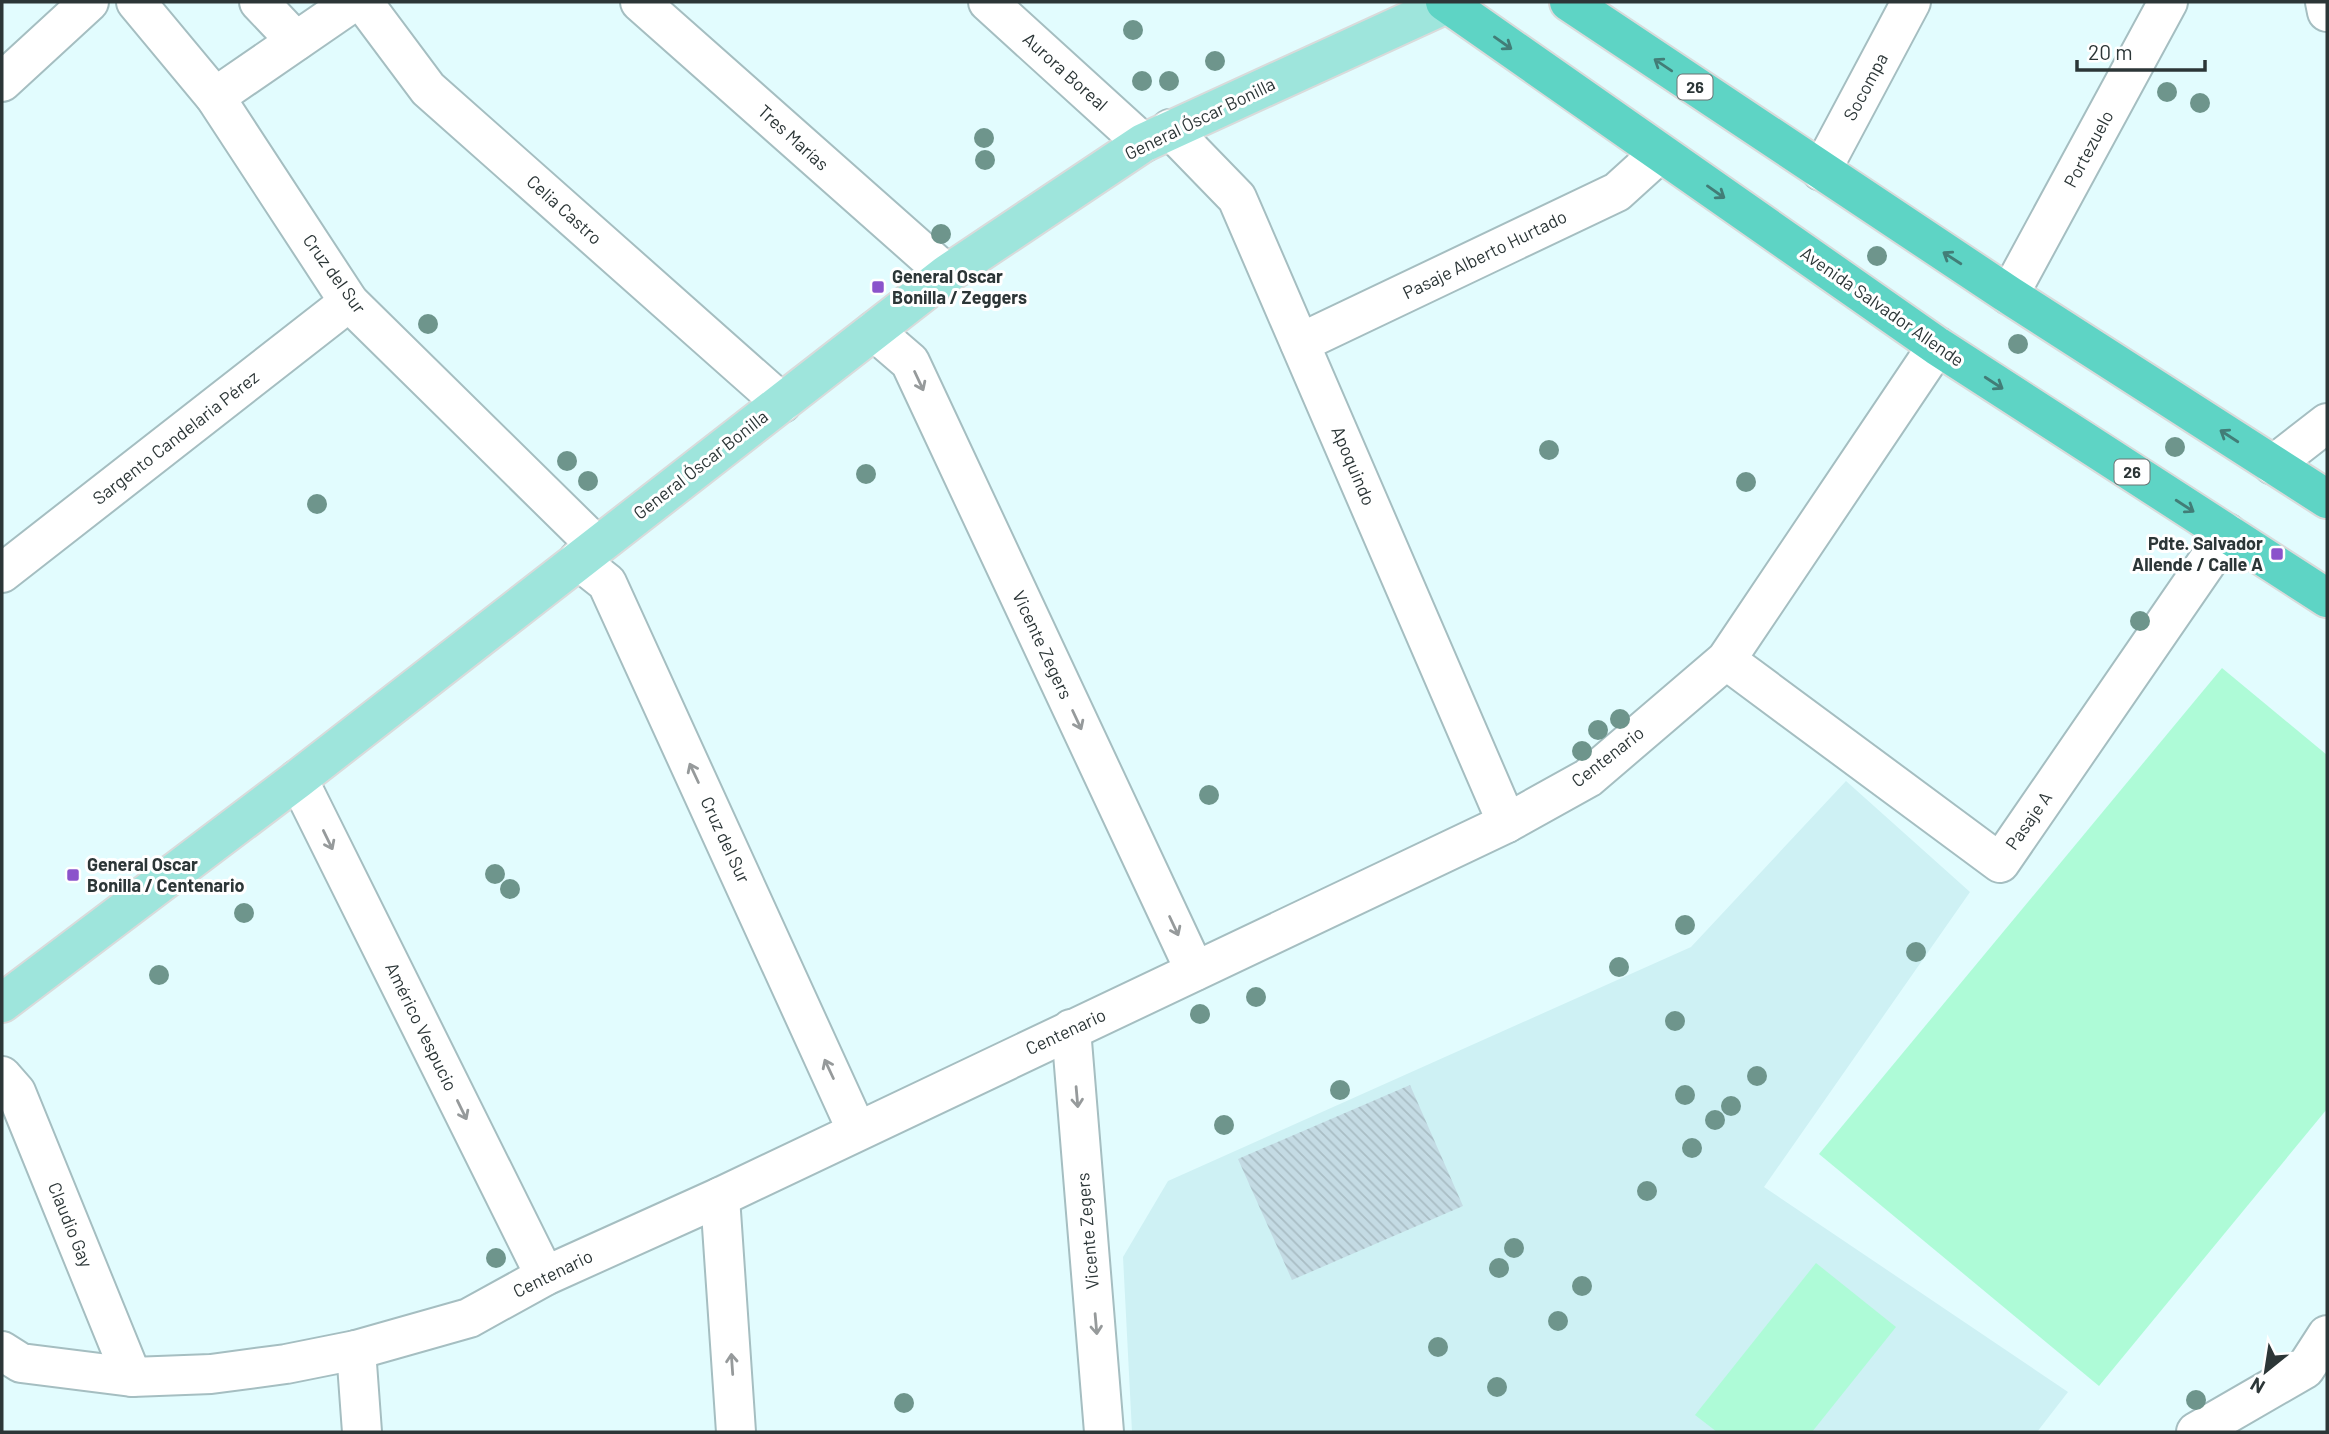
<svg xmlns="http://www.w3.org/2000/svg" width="2329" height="1434" font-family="Barlow,sans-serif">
  <defs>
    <pattern id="building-back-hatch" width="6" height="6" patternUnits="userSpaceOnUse" patternTransform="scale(1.75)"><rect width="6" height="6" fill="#c4dbe4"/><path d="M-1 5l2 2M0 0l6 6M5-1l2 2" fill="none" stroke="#a9bdc4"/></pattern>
  </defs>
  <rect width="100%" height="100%" fill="#e2fcfe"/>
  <polygon fill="#cef1f4" points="1846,781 1970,892 1764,1187 2068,1392 2037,1432 1132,1432 1123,1257 1168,1181 1691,947"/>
  <g fill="#aefbd7">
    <polygon points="2222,668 2327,755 2327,1109 2099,1386 1819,1154"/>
    <polygon points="1816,1263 1896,1327 1812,1432 1717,1432 1695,1415"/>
  </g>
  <polygon fill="url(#building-back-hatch)" points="1410,1085 1463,1206 1292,1280 1238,1159"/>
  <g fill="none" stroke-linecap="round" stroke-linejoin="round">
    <defs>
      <g id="minor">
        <polyline points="136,2 215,97 349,302 597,546"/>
        <polyline points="259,2 296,41"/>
        <polyline points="363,2 428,89 782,403"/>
        <polyline points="640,2 947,274"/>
        <polyline points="988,2 1143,143"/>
        <polyline points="2325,2 2327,12"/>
        <polyline points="2,82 89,2"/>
        <polyline points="215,97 353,2"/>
        <polyline points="1170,129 1237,198 1507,823"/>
        <polyline points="1821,171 1911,2"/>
        <polyline points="2009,295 2168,2"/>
        <polyline points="874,331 910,362 1195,971"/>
        <polyline points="1300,343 1617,192 1660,153"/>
        <polyline points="2273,465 2327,423"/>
        <polyline points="578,560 607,583 857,1131"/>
        <polyline points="2,573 349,302"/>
        <polyline points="1726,660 2000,863 2227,533"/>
        <polyline points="298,779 545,1276"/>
        <polyline points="1071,1029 1104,1432"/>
        <polyline points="2,1076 16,1092 132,1377"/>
        <polyline points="720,1197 736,1432"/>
        <polyline points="356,1350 362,1432"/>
        <polyline points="2,1351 21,1363 132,1377 211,1374 286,1364 356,1350 469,1318 545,1276 720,1197 1507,823 1588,778 1726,660 1937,346"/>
        <polyline points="2196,1432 2305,1369 2327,1335"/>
      </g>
      <polyline id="major" points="2,1003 298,779 947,274 1143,143 1451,2"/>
      <g id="highway">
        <polyline points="1445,2 1937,346 2327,598"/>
        <polyline points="1569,2 2009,295 2327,499"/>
      </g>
    </defs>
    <use href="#minor" stroke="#a5bec1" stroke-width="42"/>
    <use href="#major" stroke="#d9dbdb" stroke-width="42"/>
    <use href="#highway" stroke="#d9dbdb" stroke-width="42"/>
    <use href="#minor" stroke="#fff" stroke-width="38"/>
    <use href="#major" stroke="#9ee5dc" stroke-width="38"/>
    <use href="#highway" stroke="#5ed4c5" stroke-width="38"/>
  </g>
  <g fill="#6e958c">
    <circle cx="1133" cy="30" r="10"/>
    <circle cx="1215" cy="61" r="10"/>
    <circle cx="1142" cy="81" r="10"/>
    <circle cx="1169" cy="81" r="10"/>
    <circle cx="2167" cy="92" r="10"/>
    <circle cx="2200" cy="103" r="10"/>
    <circle cx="984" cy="138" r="10"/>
    <circle cx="985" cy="160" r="10"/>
    <circle cx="941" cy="234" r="10"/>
    <circle cx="1877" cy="256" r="10"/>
    <circle cx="428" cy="324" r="10"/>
    <circle cx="2018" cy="344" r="10"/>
    <circle cx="2175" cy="447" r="10"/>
    <circle cx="1549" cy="450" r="10"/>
    <circle cx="567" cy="461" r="10"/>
    <circle cx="866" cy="474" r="10"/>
    <circle cx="588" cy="481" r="10"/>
    <circle cx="1746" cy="482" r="10"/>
    <circle cx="317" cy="504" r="10"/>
    <circle cx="2140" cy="621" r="10"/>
    <circle cx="1620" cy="719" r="10"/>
    <circle cx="1598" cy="730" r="10"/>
    <circle cx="1582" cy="751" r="10"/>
    <circle cx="1209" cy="795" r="10"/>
    <circle cx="495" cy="874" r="10"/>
    <circle cx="510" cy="889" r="10"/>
    <circle cx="244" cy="913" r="10"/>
    <circle cx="1685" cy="925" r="10"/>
    <circle cx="1916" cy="952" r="10"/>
    <circle cx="1619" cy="967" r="10"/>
    <circle cx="159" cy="975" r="10"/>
    <circle cx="1256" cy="997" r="10"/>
    <circle cx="1200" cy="1014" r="10"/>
    <circle cx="1675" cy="1021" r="10"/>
    <circle cx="1757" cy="1076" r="10"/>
    <circle cx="1340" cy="1090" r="10"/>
    <circle cx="1685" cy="1095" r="10"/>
    <circle cx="1731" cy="1106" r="10"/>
    <circle cx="1715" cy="1120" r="10"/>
    <circle cx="1224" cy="1125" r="10"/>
    <circle cx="1692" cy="1148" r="10"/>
    <circle cx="1647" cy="1191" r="10"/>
    <circle cx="1514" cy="1248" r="10"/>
    <circle cx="496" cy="1258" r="10"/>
    <circle cx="1499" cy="1268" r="10"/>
    <circle cx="1582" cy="1286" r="10"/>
    <circle cx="1558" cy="1321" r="10"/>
    <circle cx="1438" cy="1347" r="10"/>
    <circle cx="1497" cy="1387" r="10"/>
    <circle cx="2196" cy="1400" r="10"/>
    <circle cx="904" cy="1403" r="10"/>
  </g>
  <defs><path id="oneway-shaft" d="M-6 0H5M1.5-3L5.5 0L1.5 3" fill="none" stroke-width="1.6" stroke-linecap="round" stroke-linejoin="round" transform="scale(1.75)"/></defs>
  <g stroke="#427d77">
    <use href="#oneway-shaft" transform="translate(1503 43) rotate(35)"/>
    <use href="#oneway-shaft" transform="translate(1663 65) rotate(-146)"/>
    <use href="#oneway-shaft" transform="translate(1716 192) rotate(35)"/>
    <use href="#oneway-shaft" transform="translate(1952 258) rotate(-147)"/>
    <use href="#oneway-shaft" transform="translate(1994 383) rotate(33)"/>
    <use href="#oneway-shaft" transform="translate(2229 436) rotate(-147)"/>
    <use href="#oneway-shaft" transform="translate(2185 506) rotate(33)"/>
  </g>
  <g stroke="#969a9b">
    <use href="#oneway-shaft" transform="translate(919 381) rotate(65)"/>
    <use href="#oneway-shaft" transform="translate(1077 720) rotate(65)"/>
    <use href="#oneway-shaft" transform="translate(694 773) rotate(-115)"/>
    <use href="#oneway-shaft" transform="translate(328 840) rotate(64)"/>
    <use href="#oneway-shaft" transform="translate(1174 926) rotate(65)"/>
    <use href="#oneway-shaft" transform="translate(829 1069) rotate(-115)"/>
    <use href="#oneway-shaft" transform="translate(1077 1097) rotate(85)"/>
    <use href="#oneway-shaft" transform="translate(462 1110) rotate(64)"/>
    <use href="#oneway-shaft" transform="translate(1096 1324) rotate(85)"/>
    <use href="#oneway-shaft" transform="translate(732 1364) rotate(-94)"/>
  </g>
  <g fill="#8b53cb" stroke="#fff" stroke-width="2.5">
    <rect x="871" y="280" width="14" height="14" rx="3.5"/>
    <rect x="2270" y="547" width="14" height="14" rx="3.5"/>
    <rect x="66" y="868" width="14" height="14" rx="3.5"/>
  </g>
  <g text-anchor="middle" stroke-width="6" stroke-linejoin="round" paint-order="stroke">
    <g fill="#fff" stroke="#6b7273" stroke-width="2">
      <rect x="1677.5" y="74.5" width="35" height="25" rx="5"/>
      <rect x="2114.5" y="459.5" width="35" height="25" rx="5"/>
    </g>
    <g font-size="16" font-weight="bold" fill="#2c3637">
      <text x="1695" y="93">26</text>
      <text x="2132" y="478">26</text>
    </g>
    <g font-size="18" fill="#2c3637" stroke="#fff">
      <text transform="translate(1065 72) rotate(42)" y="6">Aurora Boreal</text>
      <text transform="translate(1866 87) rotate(-62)" y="6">Socompa</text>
      <text transform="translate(1200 119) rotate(-26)" y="6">General Óscar Bonilla</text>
      <text transform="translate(793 138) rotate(42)" y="6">Tres Marías</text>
      <text transform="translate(2089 149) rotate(-62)" y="6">Portezuelo</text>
      <text transform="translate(564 210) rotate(42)" y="6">Celia Castro</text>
      <text transform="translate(1485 255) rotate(-26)" y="6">Pasaje Alberto Hurtado</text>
      <text transform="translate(334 274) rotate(54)" y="6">Cruz del Sur</text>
      <text transform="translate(1882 307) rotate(35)" y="6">Avenida Salvador Allende</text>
      <text transform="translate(176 438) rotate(-38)" y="6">Sargento Candelaria Pérez</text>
      <text transform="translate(701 465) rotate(-38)" y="6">General Óscar Bonilla</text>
      <text transform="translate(1353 466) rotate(67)" y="6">Apoquindo</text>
      <text transform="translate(1042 645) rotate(65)" y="6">Vicente Zegers</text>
      <text transform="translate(1608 757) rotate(-38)" y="6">Centenario</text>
      <text transform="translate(2029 821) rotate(-55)" y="6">Pasaje A</text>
      <text transform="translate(725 840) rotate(65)" y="6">Cruz del Sur</text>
      <text transform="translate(421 1027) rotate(64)" y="6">Américo Vespucio</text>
      <text transform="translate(1066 1032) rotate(-25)" y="6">Centenario</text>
      <text transform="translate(70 1225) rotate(68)" y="6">Claudio Gay</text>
      <text transform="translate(1088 1231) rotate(-95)" y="6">Vicente Zegers</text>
      <text transform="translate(553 1274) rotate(-26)" y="6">Centenario</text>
    </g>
    <g font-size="18" font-weight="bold" fill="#2c3637" stroke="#fff" text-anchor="start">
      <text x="892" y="283">General Oscar<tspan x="892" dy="21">Bonilla / Zeggers</tspan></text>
      <text x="2263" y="550" text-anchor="end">Pdte. Salvador<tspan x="2263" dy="21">Allende / Calle A</tspan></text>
      <text x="87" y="871">General Oscar<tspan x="87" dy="21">Bonilla / Centenario</tspan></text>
    </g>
  </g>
  <rect width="2329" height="1434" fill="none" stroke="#2c3637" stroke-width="7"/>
  <g transform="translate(2266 1371) rotate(210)" stroke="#ffffff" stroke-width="5" paint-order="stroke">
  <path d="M0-5L12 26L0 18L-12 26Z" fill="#2c3637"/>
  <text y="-10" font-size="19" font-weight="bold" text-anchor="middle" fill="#2c3637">N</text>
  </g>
  <path d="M2077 60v10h128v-10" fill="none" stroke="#2c3637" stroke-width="3.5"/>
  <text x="2088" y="60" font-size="21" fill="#2c3637" stroke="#ffffff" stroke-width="5" paint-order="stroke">20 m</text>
</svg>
